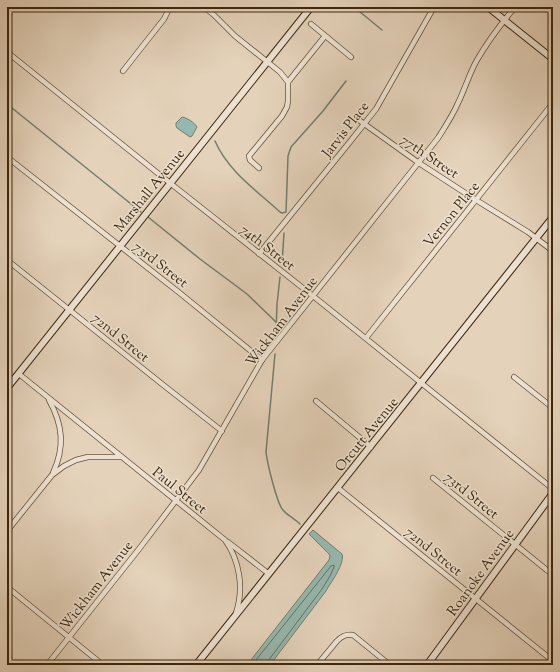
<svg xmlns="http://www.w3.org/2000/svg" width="560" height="672" font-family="'Sorts Mill Goudy',serif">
  <rect width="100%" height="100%" fill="#e4d2ba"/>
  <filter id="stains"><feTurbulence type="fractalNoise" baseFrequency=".005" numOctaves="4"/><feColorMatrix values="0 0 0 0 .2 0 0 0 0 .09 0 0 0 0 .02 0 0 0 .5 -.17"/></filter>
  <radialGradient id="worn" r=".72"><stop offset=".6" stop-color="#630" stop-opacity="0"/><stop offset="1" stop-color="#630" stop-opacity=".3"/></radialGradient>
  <g fill="#95b8af" stroke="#727e6e">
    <path d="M182,117c5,1 12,5 15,10l-5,9 -2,1 -13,-9 -1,-2v-3z"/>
    <path d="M313,530l29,24c3,10 -11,28 -16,37l-56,74h-23l82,-105 1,-4 -1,-2 -20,-20z"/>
  </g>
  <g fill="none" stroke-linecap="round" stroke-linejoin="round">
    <polyline stroke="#69705e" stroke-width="1" points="252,665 331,566 334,565 334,567 330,576 322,589 268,661 268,665"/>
    <g stroke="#727e6e" stroke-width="1.5">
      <polyline points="354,7 382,30"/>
      <polyline points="7,104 141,212"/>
      <path d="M215,141c13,30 41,49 65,71l2,1 4,-1 2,-56 3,-9 32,-36 23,-30"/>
      <polyline points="148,217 200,259 247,294 276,322"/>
      <polyline points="282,264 284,233"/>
      <polyline points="276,332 277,304 280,277"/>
      <path d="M275,354l-9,98c1,10 11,52 17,58 4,5 12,9 17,14"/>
    </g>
    <defs>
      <g id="street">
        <polyline points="204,7 214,15 235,36 280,72 288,82 288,101 287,107 282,116 249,156 250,160 259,168"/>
        <polyline points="311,24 351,57"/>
        <polyline points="7,52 170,183 313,296 553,489"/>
        <polyline points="123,71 164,19 170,7"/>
        <polyline points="288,82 325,36"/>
        <polyline points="356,118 419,163 476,200 528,232 553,251"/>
        <polyline points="7,157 181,294 262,360"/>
        <polyline points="259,254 349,143 376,109 434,7"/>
        <polyline points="7,260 162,384 222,431"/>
        <polyline points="552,330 553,330"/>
        <polyline points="366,338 553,103"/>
        <path d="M19,374l206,166c15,21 19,49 11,73"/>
        <polyline points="514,377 553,408"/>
        <path d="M49,400c14,25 16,47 4,73"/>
        <polyline points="316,401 371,447"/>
        <polyline points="433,478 553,575"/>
        <polyline points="338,488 553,661"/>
        <polyline points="7,531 52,475 64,466 76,460 88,457 121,457"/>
        <polyline points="228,542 269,574"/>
        <polyline points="7,587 103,665"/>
        <path d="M47,665l92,-116 60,-79 63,-110 176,-222c7,-11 15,-23 20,-35 7,-14 11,-29 19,-43 11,-19 24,-36 38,-53"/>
        <path d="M317,665l20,-24c5,-5 9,-7 16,-6l37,30"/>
      </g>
      <g id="secondary">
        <polyline points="488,7 553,59"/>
        <polyline points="7,388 311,7"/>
        <polyline points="196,665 553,217"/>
        <polyline points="427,665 553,493"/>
      </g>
    </defs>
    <use href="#street" stroke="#675238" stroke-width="6"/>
    <use href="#secondary" stroke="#3d270c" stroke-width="8"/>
    <use href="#street" stroke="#ede2d2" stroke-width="4.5"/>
    <use href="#secondary" stroke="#ede2d2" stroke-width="6"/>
  </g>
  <g text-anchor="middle" stroke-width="3" stroke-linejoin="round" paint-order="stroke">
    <g font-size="14" fill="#3d270c" stroke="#ede2d2">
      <text transform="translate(345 129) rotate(-52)" y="5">Jarvis Place</text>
      <text transform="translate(430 156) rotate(34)" y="5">77th Street</text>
      <text transform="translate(149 190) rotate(-51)" y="5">Marshall Avenue</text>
      <text transform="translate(451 214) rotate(-51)" y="5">Vernon Place</text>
      <text transform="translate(268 247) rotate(38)" y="5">74th Street</text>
      <text transform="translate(161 264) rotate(38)" y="5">73rd Street</text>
      <text transform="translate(281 321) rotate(-53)" y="5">Wickham Avenue</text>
      <text transform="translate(121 337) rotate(39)" y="5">72nd Street</text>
      <text transform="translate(366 434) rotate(-51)" y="5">Orcutt Avenue</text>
      <text transform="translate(180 490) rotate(39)" y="5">Paul Street</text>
      <text transform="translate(472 495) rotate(39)" y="5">73rd Street</text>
      <text transform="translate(434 551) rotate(39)" y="5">72nd Street</text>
      <text transform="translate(480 572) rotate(-54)" y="5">Roanoke Avenue</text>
      <text transform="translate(96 585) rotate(-52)" y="5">Wickham Avenue</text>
    </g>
  </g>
  <rect width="560" height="672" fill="none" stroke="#e4d2ba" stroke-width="24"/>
  <rect x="8" y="8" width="544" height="656" fill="none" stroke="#3d270c" stroke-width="2"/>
  <rect x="12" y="12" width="536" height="648" fill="none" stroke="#3d270c"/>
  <rect width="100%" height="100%" filter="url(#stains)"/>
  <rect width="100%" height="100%" fill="url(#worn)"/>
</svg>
